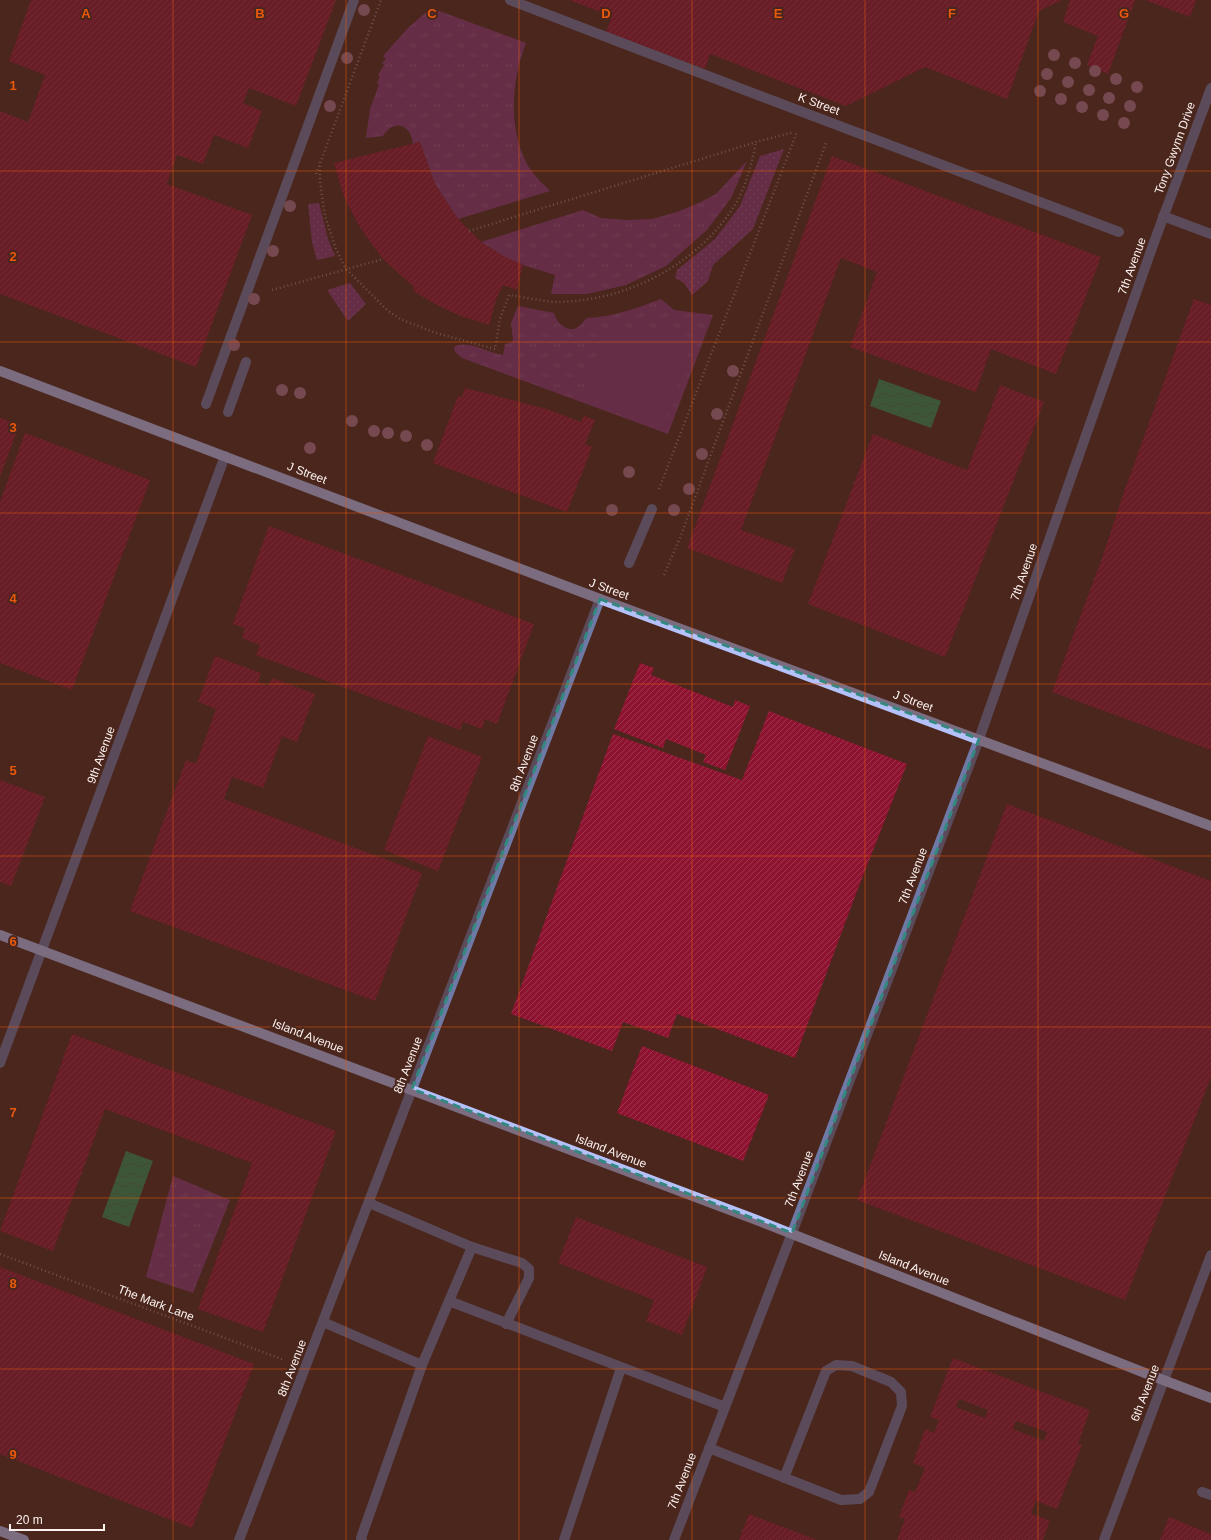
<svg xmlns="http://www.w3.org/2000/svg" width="1211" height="1540" font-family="Arial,sans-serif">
  <defs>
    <pattern id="grass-tufts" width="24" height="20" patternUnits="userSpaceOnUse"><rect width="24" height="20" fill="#873879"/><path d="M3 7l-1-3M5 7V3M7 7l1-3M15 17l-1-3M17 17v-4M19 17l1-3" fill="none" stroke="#99558c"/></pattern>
    <pattern id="garden-dots" width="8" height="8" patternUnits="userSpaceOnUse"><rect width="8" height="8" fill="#873879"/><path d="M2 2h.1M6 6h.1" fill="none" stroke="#99558c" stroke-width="1.8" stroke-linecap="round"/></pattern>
    <pattern id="water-waves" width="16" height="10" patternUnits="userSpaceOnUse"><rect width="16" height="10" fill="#2f915a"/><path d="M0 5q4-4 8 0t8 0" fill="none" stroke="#3b7453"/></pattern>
    <pattern id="building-hatch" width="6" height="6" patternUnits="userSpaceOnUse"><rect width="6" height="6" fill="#8e1331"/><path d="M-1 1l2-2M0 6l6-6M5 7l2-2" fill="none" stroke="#9f364f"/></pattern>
  </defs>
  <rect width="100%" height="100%" fill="#4b261d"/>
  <g fill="url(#grass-tufts)">
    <path d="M431,8l95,35c-14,36 -18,81 -1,117 6,13 16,22 25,31l-92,28 -23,-35 -15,-42 -7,2c-2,-21 -20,-25 -30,-8l-17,2 4,-29 9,-24 -2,-2 3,-7 -2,-1 6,-10 -2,-2 4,-4 -3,-3 26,-29z"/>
    <polygon points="747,161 731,198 707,230 666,266 626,285 587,294 551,294 555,275 523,265 505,257 481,242 583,210 601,218 626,220 652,219 677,212 701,202 716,194"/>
    <path d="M661,299l13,11 39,5 -45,119 -206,-76 -7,-6 -1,-5c15,-8 33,6 49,8l2,-11 5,-1 3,-3 -2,-17 7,-17 36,7c2,8 10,17 19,16 6,-1 10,-7 14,-11 26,-1 50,-10 74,-19z"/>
    <polygon points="173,1176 230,1200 193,1293 146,1277"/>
  </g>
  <g fill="url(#garden-dots)">
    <polygon points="784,149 753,229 713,265 708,281 692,295 684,283 675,278 677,270 715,239 740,206 760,156"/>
    <polygon points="319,203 328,239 335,256 317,260 312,242 308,204"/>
    <polygon points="350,283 366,304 348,321 327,290"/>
  </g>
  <polygon fill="#873879" points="644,326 692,343 663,423 655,427 580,398 604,336"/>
  <g fill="url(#water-waves)">
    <polygon points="879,379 941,401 931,428 870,406"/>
    <polygon points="126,1151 153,1161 129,1227 102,1217"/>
  </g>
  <g fill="url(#building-hatch)" fill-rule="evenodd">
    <polygon points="31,0 336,0 296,106 249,88 243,103 262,111 248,148 214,135 203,164 177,155 167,184 252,215 196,367 0,294 0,111 28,122 45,75 9,61"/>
    <polygon points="569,0 1062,0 1039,11 1007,99 925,67 846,106 710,54 705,69 606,32 612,16"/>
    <polygon points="1070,0 1135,0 1108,74 1087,65 1098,36 1063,22"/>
    <polygon points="1145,0 1196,0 1190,17"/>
    <polygon points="420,142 435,184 458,219 481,242 505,257 523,265 517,290 503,285 497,297 489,325 461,316 439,306 413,291 415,288 383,259 371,243 358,224 344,197 334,163"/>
    <polygon points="832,156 1101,257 1056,374 991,349 976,392 850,347 877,272 841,258 741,530 795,549 782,583 687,548"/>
    <polygon points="1194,299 1211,305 1211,750 1052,692 1102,558 1125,489"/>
    <polygon points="1000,385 1044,402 945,657 808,604 873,434 967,470"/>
    <polygon points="465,388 547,409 581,422 584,416 595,420 585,444 592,447 567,512 433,463 458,396 462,397"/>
    <polygon points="0,418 19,425 0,477"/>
    <polygon points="25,433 150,480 72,690 0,663 0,502"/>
    <polygon points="269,526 534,624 497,724 485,719 482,729 463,722 460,730 256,655 260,645 242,638 245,628 233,624"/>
    <polygon points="215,656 261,673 258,682 268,686 272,678 315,694 297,742 282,736 263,788 232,777 224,799 422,873 375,1001 130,911 186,760 196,764 216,709 198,702"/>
    <polygon points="640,663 654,668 651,675 733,707 735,700 750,706 725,770 703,762 706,755 666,739 663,748 614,729"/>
    <polygon points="769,711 907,764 857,891 795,1058 677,1014 668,1038 623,1022 612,1051 511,1014 613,734 742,780"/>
    <polygon points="428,736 482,757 438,871 384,850"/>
    <polygon points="0,780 45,797 11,886 0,882"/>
    <polygon points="1007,804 1211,881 1211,1077 1125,1300 857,1200"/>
    <polygon points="72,1034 336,1131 263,1332 198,1309 252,1163 105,1109 53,1251 0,1231"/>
    <polygon points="642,1046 769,1095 743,1161 617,1113"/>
    <polygon points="576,1217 707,1267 682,1335 646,1321 654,1300 558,1263"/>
    <polygon points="0,1267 254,1364 192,1528 0,1454"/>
    <path d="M953,1358l137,52 -12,34 4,1 -25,64 -21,-8 -5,12 19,8 -7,19h-146l8,-21 -6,-2 10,-27 6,2 10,-24 -12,-5 12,-34 9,4 5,-13 -9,-3zM959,1399l29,11 -3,8 -29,-11zM1016,1421l31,11 -3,9 -31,-12z"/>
    <polygon points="749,1514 817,1540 739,1540"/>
    <polygon points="1169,1517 1211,1534 1211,1540 1160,1540"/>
  </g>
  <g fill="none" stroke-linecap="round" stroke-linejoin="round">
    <g stroke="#9c847d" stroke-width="2.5" stroke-dasharray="1 3" stroke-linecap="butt">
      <path d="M320,162v20l5,34 11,33 10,20 40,40 14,10 36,14 59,16 5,-30 9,-24c16,2 35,7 51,7 69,-2 138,-38 175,-97 11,-18 17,-43 21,-63"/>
      <polyline points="316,174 381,0"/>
      <polyline points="469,231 756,142 794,132"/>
      <polyline points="272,290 383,259"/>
      <polyline points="659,489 797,132"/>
      <polyline points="664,575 680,538 826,143"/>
      <polyline points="0,1254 284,1360"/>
    </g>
    <g stroke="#6f79a5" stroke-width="10">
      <polyline points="510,0 763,97 1119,232"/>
      <polyline points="1163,216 1211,234"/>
      <polyline points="206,404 354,0"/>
      <polyline points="228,412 246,362"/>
      <polyline points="629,563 652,509"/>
      <polyline points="0,1063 225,456"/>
      <polyline points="369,1203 472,1247 449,1301 725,1407"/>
      <polyline points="472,1247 522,1263 529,1269 529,1278 506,1324"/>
      <polyline points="323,1322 422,1365 449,1301"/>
      <polyline points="709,1448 841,1500 860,1499 869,1492 902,1406 901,1392 891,1382 852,1366 836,1365 826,1371 784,1478"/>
      <polyline points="1202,1492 1211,1495"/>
      <polyline points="239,1540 600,599"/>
      <polyline points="362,1540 361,1538 422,1365"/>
      <polyline points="564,1540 621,1368"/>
      <polyline points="674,1540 792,1233 979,739 1153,245 1211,88"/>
      <polyline points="1104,1540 1211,1255"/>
    </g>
    <g stroke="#b5c2f9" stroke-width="10">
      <polyline points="0,371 600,599 1211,826"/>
      <polyline points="0,935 754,1219 1150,1375 1211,1398"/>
      <polyline points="0,1531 24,1540"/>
    </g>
  </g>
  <g fill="#ab728d">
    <circle cx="364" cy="10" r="6"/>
    <circle cx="1054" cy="55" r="6"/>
    <circle cx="347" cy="58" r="6"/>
    <circle cx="1075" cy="63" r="6"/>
    <circle cx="1095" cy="71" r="6"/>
    <circle cx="1047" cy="74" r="6"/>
    <circle cx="1116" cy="79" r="6"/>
    <circle cx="1068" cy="82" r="6"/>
    <circle cx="1137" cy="87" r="6"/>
    <circle cx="1089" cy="90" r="6"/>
    <circle cx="1040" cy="91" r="6"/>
    <circle cx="1109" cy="98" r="6"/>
    <circle cx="1061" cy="99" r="6"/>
    <circle cx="330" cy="106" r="6"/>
    <circle cx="1130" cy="106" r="6"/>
    <circle cx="1082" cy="107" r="6"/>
    <circle cx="1103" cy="115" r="6"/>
    <circle cx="1124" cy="123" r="6"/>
    <circle cx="290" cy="206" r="6"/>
    <circle cx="273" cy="251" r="6"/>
    <circle cx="254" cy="299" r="6"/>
    <circle cx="234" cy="345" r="6"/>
    <circle cx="733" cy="371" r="6"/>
    <circle cx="282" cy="390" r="6"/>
    <circle cx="300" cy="393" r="6"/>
    <circle cx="717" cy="414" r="6"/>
    <circle cx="352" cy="421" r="6"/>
    <circle cx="374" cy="431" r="6"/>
    <circle cx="388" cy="433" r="6"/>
    <circle cx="406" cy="436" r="6"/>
    <circle cx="427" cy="445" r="6"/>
    <circle cx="310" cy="448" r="6"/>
    <circle cx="702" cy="454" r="6"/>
    <circle cx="629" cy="472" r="6"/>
    <circle cx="689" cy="489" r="6"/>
    <circle cx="612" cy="510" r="6"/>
    <circle cx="674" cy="510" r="6"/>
  </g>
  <path d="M0 0H1211V1540H0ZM600,599l379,140 -187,494 -380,-144z" fill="#4b261d" fill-opacity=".55" fill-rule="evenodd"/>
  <path fill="none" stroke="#338981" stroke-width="3" stroke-dasharray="8 5" stroke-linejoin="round" d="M600,599l379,140 -187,494 -380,-144z"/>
  <path fill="none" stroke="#e8590c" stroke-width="1" stroke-opacity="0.55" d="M173,0v1540M346,0v1540M519,0v1540M692,0v1540M865,0v1540M1038,0v1540M0,171h1211M0,342h1211M0,513h1211M0,684h1211M0,856h1211M0,1027h1211M0,1198h1211M0,1369h1211"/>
  <g text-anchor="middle" stroke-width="4" stroke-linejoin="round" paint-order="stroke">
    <g font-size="12" fill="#fcf2ef" stroke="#4b261d">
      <text transform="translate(819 104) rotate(20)" y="4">K Street</text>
      <text transform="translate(1175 148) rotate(-70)" y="4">Tony Gwynn Drive</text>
      <text transform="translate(1132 266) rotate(-70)" y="4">7th Avenue</text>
      <text transform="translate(307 473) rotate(21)" y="4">J Street</text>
      <text transform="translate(1024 572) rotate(-71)" y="4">7th Avenue</text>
      <text transform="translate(609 589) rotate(20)" y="4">J Street</text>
      <text transform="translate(913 701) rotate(20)" y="4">J Street</text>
      <text transform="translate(101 755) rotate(-70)" y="4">9th Avenue</text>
      <text transform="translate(524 763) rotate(-69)" y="4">8th Avenue</text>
      <text transform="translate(913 876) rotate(-69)" y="4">7th Avenue</text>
      <text transform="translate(308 1036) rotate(21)" y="4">Island Avenue</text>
      <text transform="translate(408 1065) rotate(-69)" y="4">8th Avenue</text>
      <text transform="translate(611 1151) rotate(21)" y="4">Island Avenue</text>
      <text transform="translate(799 1179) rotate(-69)" y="4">7th Avenue</text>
      <text transform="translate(914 1268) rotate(22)" y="4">Island Avenue</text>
      <text transform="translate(156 1303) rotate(21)" y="4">The Mark Lane</text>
      <text transform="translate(292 1368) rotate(-69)" y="4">8th Avenue</text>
      <text transform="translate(1145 1393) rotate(-69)" y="4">6th Avenue</text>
      <text transform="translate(682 1481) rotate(-69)" y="4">7th Avenue</text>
    </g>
  </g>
  <g font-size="13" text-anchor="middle" font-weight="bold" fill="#e8590c" stroke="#4b261d" stroke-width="4" stroke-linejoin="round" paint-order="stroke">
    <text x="86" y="18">A</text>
    <text x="260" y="18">B</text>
    <text x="432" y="18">C</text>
    <text x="606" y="18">D</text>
    <text x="778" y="18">E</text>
    <text x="952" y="18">F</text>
    <text x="1124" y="18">G</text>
    <text x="13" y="90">1</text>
    <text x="13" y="261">2</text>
    <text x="13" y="432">3</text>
    <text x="13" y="603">4</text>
    <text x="13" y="775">5</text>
    <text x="13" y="946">6</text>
    <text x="13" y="1117">7</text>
    <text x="13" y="1288">8</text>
    <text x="13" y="1459">9</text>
  </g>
  <path d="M10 1524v6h94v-6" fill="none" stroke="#fcf2ef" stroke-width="2"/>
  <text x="16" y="1524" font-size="12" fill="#fcf2ef" stroke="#4b261d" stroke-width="3" paint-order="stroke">20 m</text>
</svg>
